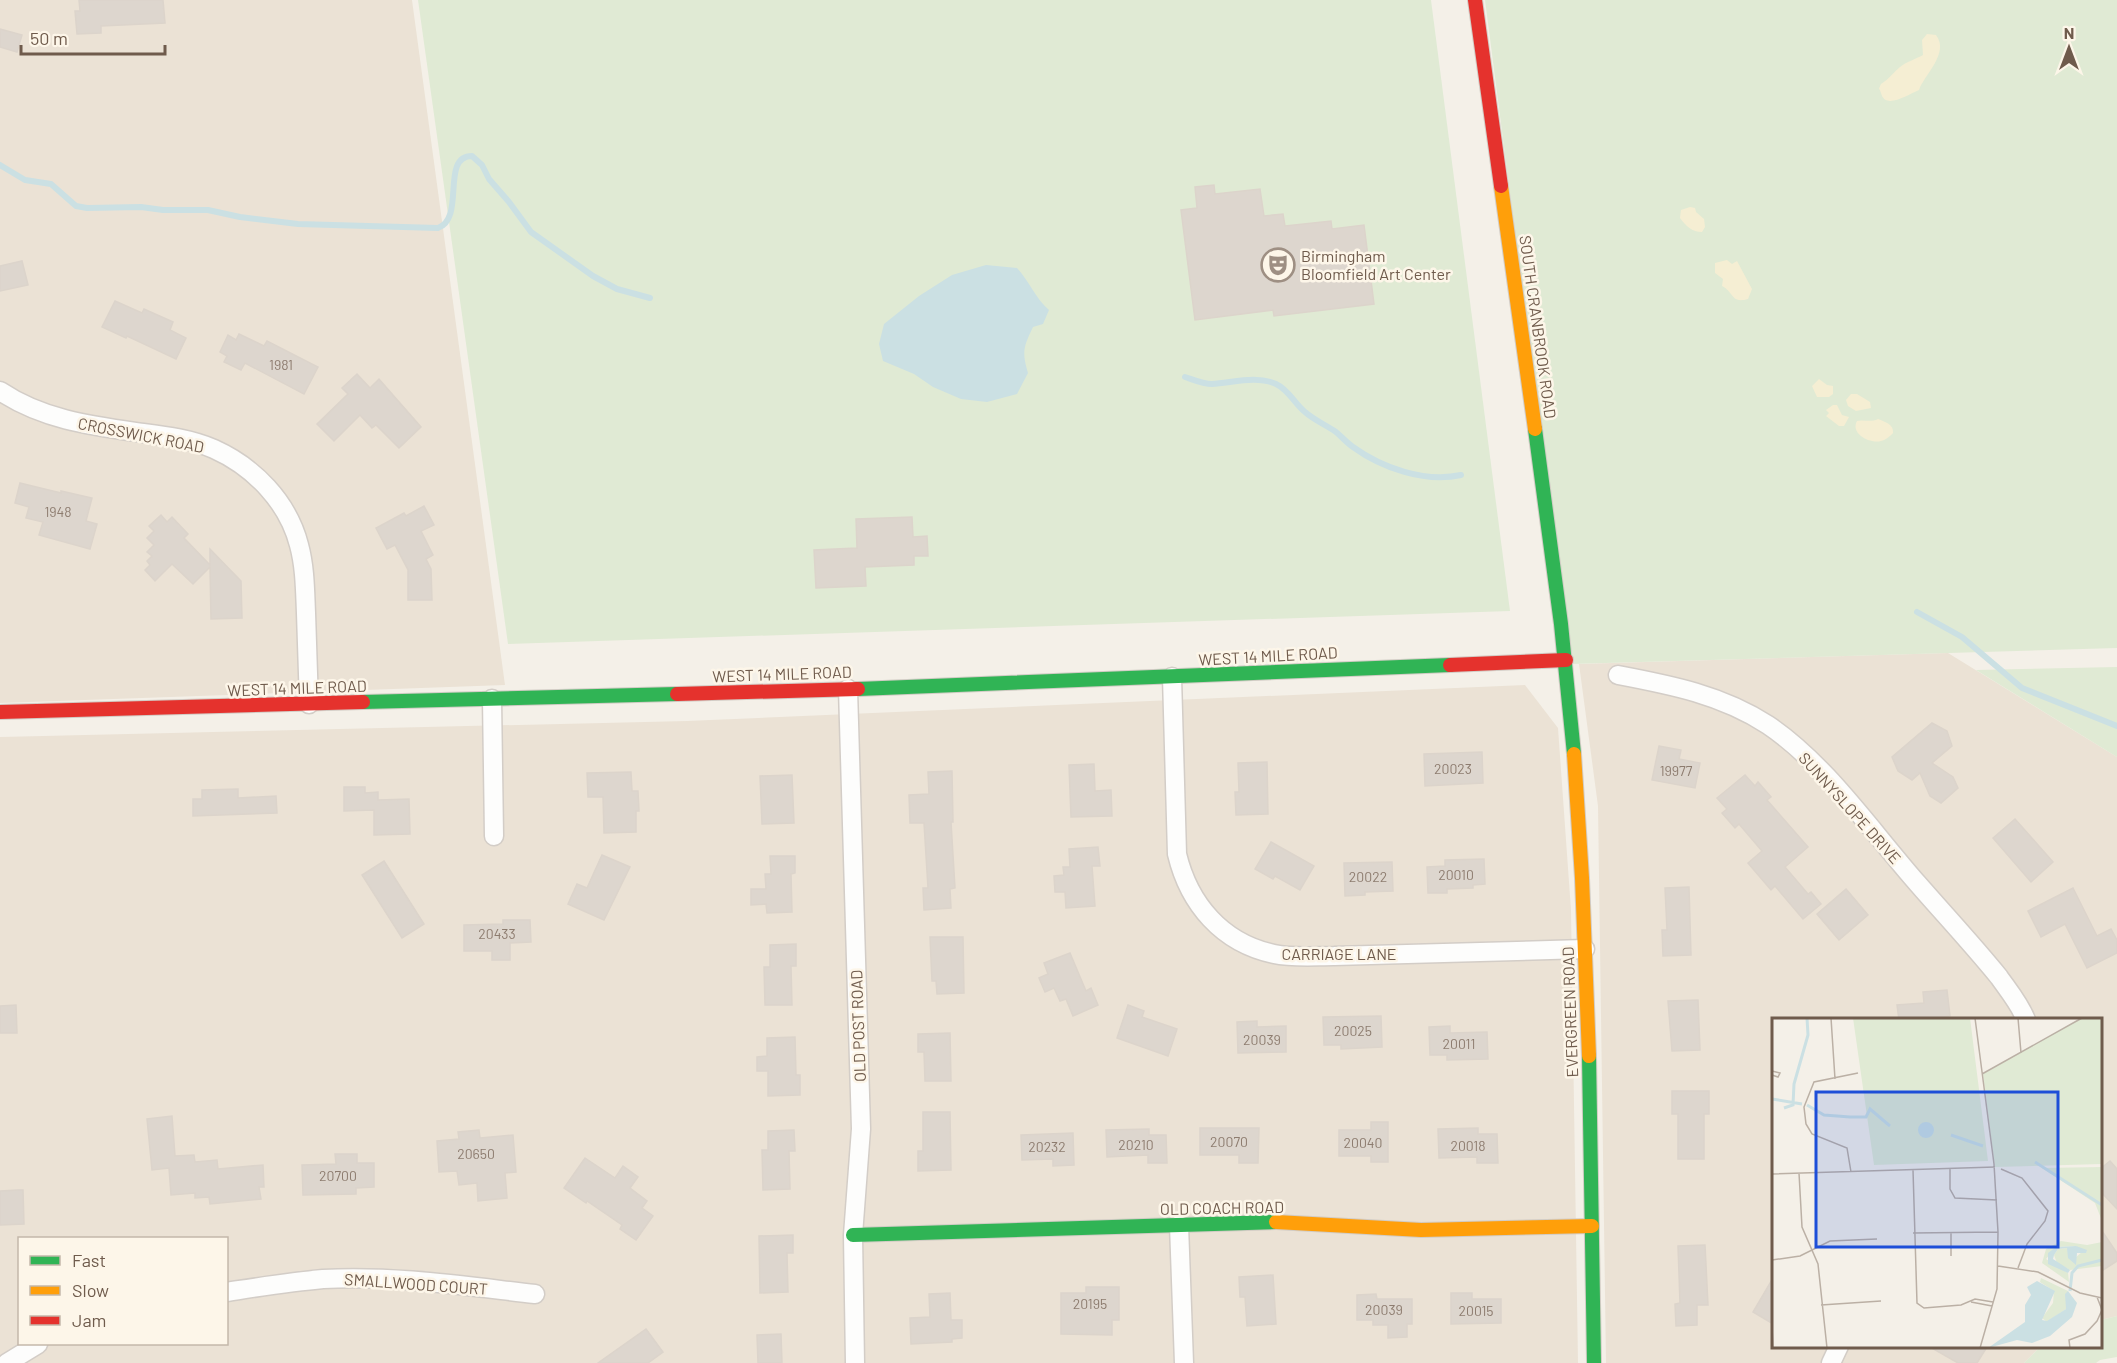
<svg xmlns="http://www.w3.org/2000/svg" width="2117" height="1363" font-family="Barlow,sans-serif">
  <rect width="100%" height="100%" fill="#f4f0e8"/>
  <g fill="#ebe2d5" fill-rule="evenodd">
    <polygon points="0,0 412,0 505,685 0,703"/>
    <polygon points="1948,653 2117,757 2117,1316 2101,1320 2100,1020 1774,1020 1774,1346 2040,1347 2024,1363 1606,1363 1598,806 1579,664"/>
    <path d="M1525,685l33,43 13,182 7,453h-1578v-626l687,-16zM20,1238h206v106h-206z"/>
  </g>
  <g fill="#e0ead4">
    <polygon points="418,0 1431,0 1510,611 508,644"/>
    <polygon points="1485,0 2117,0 2117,648 1571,664"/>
    <polygon points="2117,667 2117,757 1976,670"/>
    <polygon points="2117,1316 2117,1357 2100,1360 2096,1363 2024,1363 2040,1347 2100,1346 2101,1320"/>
  </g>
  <g fill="#f5eed3">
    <path d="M1927,34l9,1c14,18 -12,40 -17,55 -12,5 -34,20 -38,3 -2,-7 -3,-2 0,-9 8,-5 13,-12 19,-17 6,-5 16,-8 23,-12l-1,-15z"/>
    <path d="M1690,207l5,1 1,4 8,7 1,8 -3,5c-10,0 -16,-6 -22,-14l1,-8z"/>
    <path d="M1727,260l5,4 5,-3 15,28 -4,10c-17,5 -14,-7 -26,-13l1,-7 -8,-6v-10z"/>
    <polygon points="1819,379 1827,385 1833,386 1833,394 1829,397 1817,397 1812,386"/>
    <polygon points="1851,394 1857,394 1870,402 1871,408 1856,411 1848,406 1846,400"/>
    <polygon points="1833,405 1837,405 1842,415 1849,417 1844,426 1839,426 1826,416 1829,413 1826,410"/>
    <path d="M1878,419c7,3 16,5 15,14 -3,3 -7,7 -12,8 -11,3 -31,-7 -24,-20 7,-2 13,2 21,-2z"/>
  </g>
  <path fill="#cbe0e3" d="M986,265l31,3c12,13 19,31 32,42l-6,14 -10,3c-10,21 -11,25 -5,46l-11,21 -30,8 -26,-3 -28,-12 -19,-13 -31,-13 -4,-17 5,-20 35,-28 33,-21z"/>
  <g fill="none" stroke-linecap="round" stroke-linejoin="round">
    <g stroke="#cbe0e3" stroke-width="6">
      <path d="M0,165l25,15 26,4 25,22 11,2 54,-1 22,3h45l32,7 58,7 140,4c28,-10 2,-72 34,-72l10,9 7,14 20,23 22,30 62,44 24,13 33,9"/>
      <path d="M1185,377c9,3 18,7 27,7 20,-1 44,-9 64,0 13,6 18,19 29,28 9,8 21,13 31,20 6,5 11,11 17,15 29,21 72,36 108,28"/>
      <polyline points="1917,612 1962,637 2022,688 2117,726"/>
    </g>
  </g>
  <g fill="#ddd6ce" stroke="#dcd4cb" stroke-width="1.5">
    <polygon points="79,0 163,0 165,23 101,26 101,33 77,34 75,11 80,11"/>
    <polygon points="0,29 22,35 17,52 0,47"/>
    <polygon points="1214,185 1215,194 1260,189 1264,216 1283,214 1285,226 1331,221 1332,229 1364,225 1374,304 1274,316 1273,310 1195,320 1181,210 1197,208 1195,187"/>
    <polygon points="22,261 28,285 0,291 0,266"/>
    <polygon points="115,301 142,313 144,309 173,322 170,330 186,338 176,359 127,336 126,338 102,327"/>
    <polygon points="239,334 264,346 267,341 318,367 304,394 245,363 241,370 224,362 227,356 220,352 228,335 236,340"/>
    <polygon points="357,374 370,388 379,379 421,427 399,448 376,425 372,428 360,415 334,441 317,424 348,394 342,388"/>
    <polygon points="20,483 61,493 61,491 92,498 86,521 97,524 90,549 39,535 43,522 26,518 29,507 15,503"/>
    <polygon points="424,506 434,525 421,531 433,555 426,559 431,569 432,600 408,600 408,570 395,545 387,549 376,528 404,513 406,516"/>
    <polygon points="161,515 167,522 172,517 188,534 184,538 210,565 210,549 241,581 242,618 211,619 210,567 193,584 172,564 155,581 145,570 150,565 147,561 152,556 147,552 154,545 147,538 154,531 149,526"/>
    <polygon points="912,517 913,537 927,536 928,556 914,556 914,565 865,567 866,586 816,588 814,550 857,548 856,519"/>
    <polygon points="1932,723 1947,731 1952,746 1932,763 1953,777 1958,788 1941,803 1930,796 1920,773 1912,780 1898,771 1892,757"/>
    <polygon points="1659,746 1681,750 1679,759 1700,763 1695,788 1652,780"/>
    <polygon points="1482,752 1483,783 1425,786 1424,754"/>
    <polygon points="1267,762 1268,814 1236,815 1235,792 1239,792 1238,763"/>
    <polygon points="1094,764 1095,791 1111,790 1112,816 1071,817 1069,765"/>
    <polygon points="952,771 953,822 951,822 955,888 950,889 951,908 924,910 923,888 928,888 924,823 910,823 909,795 929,794 928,772"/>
    <polygon points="631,772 632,791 638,791 639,811 636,811 636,832 604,833 603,797 588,797 587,773"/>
    <polygon points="792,775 794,823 762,824 760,776"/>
    <polygon points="1745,775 1755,786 1758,782 1771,797 1767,800 1808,847 1785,867 1808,894 1811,892 1821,904 1803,919 1775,886 1771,890 1748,863 1762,851 1739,824 1735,828 1722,813 1727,809 1717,798"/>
    <polygon points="344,787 365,787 365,793 378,792 378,800 409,799 410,834 374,835 374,810 344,811"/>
    <polygon points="238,789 238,798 276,796 277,813 193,816 193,799 202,799 202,790"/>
    <polygon points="2015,819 2053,862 2031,882 1993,838"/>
    <polygon points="1271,842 1314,866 1300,890 1275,876 1273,879 1255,869"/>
    <polygon points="1098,847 1100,866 1092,866 1095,906 1066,908 1065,892 1055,892 1054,876 1064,875 1063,867 1070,867 1069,849"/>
    <polygon points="602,855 630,867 604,920 568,904 577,884 587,888"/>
    <polygon points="770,856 795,856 795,873 791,874 792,912 767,913 766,904 751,905 751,889 766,889 765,874 771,874"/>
    <polygon points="1484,859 1485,884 1473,885 1473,888 1447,889 1447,893 1428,893 1427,867 1445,866 1445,860"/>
    <polygon points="384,861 424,924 402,938 362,875"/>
    <polygon points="1392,862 1393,891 1365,892 1365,895 1345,896 1344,863"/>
    <polygon points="1689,887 1691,955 1663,956 1662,930 1667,930 1665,888"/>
    <polygon points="2073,888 2097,936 2111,929 2117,940 2117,953 2087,968 2065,924 2041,937 2028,911"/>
    <polygon points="1846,889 1868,915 1839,940 1817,914"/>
    <polygon points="503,920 530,920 531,942 510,943 510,960 492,960 492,951 464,951 464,925 503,924"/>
    <polygon points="930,937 963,937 964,993 937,994 936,981 932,981"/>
    <polygon points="796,944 796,966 791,966 792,1005 765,1005 764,967 770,967 770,945"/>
    <polygon points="1070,953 1086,991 1091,988 1098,1005 1073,1016 1066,999 1060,1001 1054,988 1045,992 1039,978 1048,974 1044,963"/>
    <polygon points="1947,990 1950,1016 1926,1020 1899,1020 1897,1005 1924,1003 1923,992"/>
    <polygon points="1698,1000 1700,1050 1672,1051 1668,1001"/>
    <polygon points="16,1005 17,1033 0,1033 0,1006"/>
    <polygon points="1128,1005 1144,1011 1142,1017 1177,1029 1168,1056 1117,1038"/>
    <polygon points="1381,1016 1382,1047 1341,1049 1341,1045 1324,1045 1323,1017"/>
    <polygon points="1257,1021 1257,1027 1286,1026 1286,1052 1238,1053 1237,1022"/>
    <polygon points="1450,1026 1450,1033 1487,1032 1488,1059 1447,1060 1447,1055 1430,1055 1429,1027"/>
    <polygon points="950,1033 951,1081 925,1081 924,1052 918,1052 918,1034"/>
    <polygon points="795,1037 796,1075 800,1075 800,1095 768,1096 768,1071 757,1071 757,1057 767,1056 767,1038"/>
    <polygon points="1672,1091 1709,1091 1709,1114 1704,1114 1704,1159 1678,1159 1678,1114 1672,1114"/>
    <polygon points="923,1112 950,1112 951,1170 918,1171 918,1151 923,1151"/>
    <polygon points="172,1116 175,1156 194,1155 195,1162 217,1160 218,1169 263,1165 264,1187 259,1187 261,1199 210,1204 209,1197 195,1198 195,1193 171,1195 169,1168 152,1170 147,1119"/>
    <polygon points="1371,1122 1388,1122 1388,1162 1371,1162 1371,1156 1339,1156 1339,1130 1371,1130"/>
    <polygon points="1200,1128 1259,1128 1258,1163 1239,1163 1239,1155 1200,1155"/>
    <polygon points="1478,1128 1478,1134 1497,1134 1498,1163 1477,1163 1477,1157 1439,1158 1438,1129"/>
    <polygon points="1149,1129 1149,1135 1166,1135 1167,1163 1148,1163 1148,1155 1107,1157 1106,1130"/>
    <polygon points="479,1130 480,1138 513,1135 516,1172 505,1173 507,1198 478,1201 477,1183 459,1185 457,1171 439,1172 437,1141 459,1139 458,1132"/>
    <polygon points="794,1130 795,1151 789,1151 790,1189 763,1190 762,1150 768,1150 768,1131"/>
    <polygon points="1073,1133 1074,1165 1053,1166 1053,1159 1022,1160 1021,1135"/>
    <polygon points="335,1154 357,1154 357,1163 374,1163 374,1187 356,1188 356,1194 303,1195 302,1165 336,1164"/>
    <polygon points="585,1158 615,1178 623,1166 638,1177 630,1188 647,1201 642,1208 653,1216 636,1240 620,1229 622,1225 587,1201 586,1203 564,1188"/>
    <polygon points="2110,1161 2117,1169 2117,1209 2100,1191 2100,1169"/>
    <polygon points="18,1190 23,1190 24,1224 0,1225 0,1191"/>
    <polygon points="2100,1228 2117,1253 2117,1261 2100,1272"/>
    <polygon points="793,1235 793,1253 787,1253 788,1292 760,1293 759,1236"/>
    <polygon points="1705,1245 1708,1305 1697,1305 1697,1325 1676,1326 1675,1304 1680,1303 1678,1246"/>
    <polygon points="1273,1275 1276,1324 1247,1326 1245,1297 1240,1297 1239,1277"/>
    <polygon points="1773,1278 1773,1324 1753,1312"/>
    <polygon points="1086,1287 1119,1287 1119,1320 1112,1320 1112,1335 1061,1334 1061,1293 1086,1293"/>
    <polygon points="950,1293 951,1320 962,1320 962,1338 952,1339 952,1342 911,1344 910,1318 930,1317 929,1294"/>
    <polygon points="1451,1293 1472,1293 1472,1299 1501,1299 1501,1323 1451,1324"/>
    <polygon points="1376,1294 1377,1299 1412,1299 1412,1324 1407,1324 1407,1337 1388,1338 1388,1325 1373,1325 1373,1320 1357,1320 1357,1295"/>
    <polygon points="646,1329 663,1352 648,1363 598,1363"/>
    <polygon points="781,1334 782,1363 758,1363 757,1335"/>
    <polygon points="1930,1347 1987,1347 1977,1363 1958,1363"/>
  </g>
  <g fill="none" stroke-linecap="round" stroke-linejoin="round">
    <defs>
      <g id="street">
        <path d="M0,391c43,29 93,35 143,42 24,3 48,6 71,16 40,18 74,53 85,96 6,22 6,45 7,68 1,30 2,60 3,91"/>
        <path d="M1618,675c53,10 104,20 150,50 58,39 104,107 150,159 27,31 55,61 81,93 9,13 21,27 27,43"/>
        <path d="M1172,677l5,177c12,50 45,89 97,100 19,4 40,2 60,2l251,-7"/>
        <polyline points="848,689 861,1129 853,1235 855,1363"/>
        <polyline points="492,699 494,836"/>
        <polyline points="1179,1225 1184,1363"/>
        <path d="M226,1292c33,-5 64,-10 97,-13 70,-4 142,7 212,15"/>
        <polyline points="7,1363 38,1344"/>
        <polyline points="1831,1363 1839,1346"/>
      </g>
      <g id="fast">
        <polyline points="1535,429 1561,624 1574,754"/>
        <polyline points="858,689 1450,665"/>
        <polyline points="363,702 677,694"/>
        <polyline points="1589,1056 1594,1363"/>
        <polyline points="853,1235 1276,1222"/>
      </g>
      <g id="slow">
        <polyline points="1501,186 1535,429"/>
        <polyline points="1574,754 1582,878 1589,1056"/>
        <polyline points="1276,1222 1421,1230 1592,1226"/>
      </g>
      <g id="jam">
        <polyline points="1475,0 1501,186"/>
        <polyline points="1450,665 1566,660"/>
        <polyline points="677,694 858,689"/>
        <polyline points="0,712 363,702"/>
      </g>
    </defs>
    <use href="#street" stroke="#d3cdc7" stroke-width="21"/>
    <use href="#fast" stroke="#d2ccc5" stroke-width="16"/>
    <use href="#slow" stroke="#d2ccc5" stroke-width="16"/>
    <use href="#jam" stroke="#d2ccc5" stroke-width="16"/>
    <use href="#street" stroke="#fdfdfc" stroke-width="18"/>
    <use href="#fast" stroke="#30b455" stroke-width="14"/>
    <use href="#slow" stroke="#ff9f0a" stroke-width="14"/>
    <use href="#jam" stroke="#e5322d" stroke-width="14"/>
  </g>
  <defs>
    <symbol id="theatre-ring" viewBox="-11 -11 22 22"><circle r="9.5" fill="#fdf6e9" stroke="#9e8f83" stroke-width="1.5"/><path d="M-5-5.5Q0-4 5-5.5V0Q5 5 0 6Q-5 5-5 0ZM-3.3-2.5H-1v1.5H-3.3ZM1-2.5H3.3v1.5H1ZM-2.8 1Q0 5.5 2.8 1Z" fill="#9e8f83"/></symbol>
  </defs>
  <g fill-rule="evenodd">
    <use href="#theatre-ring" x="1259" y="246" width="38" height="38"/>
  </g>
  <g text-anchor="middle" stroke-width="5" stroke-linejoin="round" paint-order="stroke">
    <g font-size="14" fill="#8d7c6f">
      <text x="281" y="370">1981</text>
      <text x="58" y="517">1948</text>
      <text x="1453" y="774">20023</text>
      <text x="1676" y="776">19977</text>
      <text x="1456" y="880">20010</text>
      <text x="1368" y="882">20022</text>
      <text x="497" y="939">20433</text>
      <text x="1353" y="1036">20025</text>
      <text x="1262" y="1045">20039</text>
      <text x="1459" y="1049">20011</text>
      <text x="1229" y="1147">20070</text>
      <text x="1363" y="1148">20040</text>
      <text x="1136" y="1150">20210</text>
      <text x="1468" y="1151">20018</text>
      <text x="1047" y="1152">20232</text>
      <text x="476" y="1159">20650</text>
      <text x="338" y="1181">20700</text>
      <text x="1090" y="1309">20195</text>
      <text x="1384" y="1315">20039</text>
      <text x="1476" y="1316">20015</text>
    </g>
    <g font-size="16" fill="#6f5b4c" stroke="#fdf6e9" text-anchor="start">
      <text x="1301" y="262">Birmingham<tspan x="1301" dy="18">Bloomfield Art Center</tspan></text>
    </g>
    <g font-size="16" fill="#6f5b4c" stroke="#fdf6e9">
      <text transform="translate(1538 327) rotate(82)" y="6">SOUTH CRANBROOK ROAD</text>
      <text transform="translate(141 435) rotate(11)" y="6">CROSSWICK ROAD</text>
      <text transform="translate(1268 656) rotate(-3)" y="6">WEST 14 MILE ROAD</text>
      <text transform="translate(782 674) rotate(-2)" y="6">WEST 14 MILE ROAD</text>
      <text transform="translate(297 688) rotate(-2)" y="6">WEST 14 MILE ROAD</text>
      <text transform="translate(1850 808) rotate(48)" y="6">SUNNYSLOPE DRIVE</text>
      <text x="1339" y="960">CARRIAGE LANE</text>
      <text transform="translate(1570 1012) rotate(-92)" y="6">EVERGREEN ROAD</text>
      <text transform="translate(858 1026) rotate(-92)" y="6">OLD POST ROAD</text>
      <text transform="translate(1222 1208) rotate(-1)" y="6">OLD COACH ROAD</text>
      <text transform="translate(416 1284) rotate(4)" y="6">SMALLWOOD COURT</text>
    </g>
  </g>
  <g transform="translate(1772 1018)">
    <rect width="330" height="330" fill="#f4f0e8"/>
    <path d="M81,0h117l18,143 -114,4zM309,0h21v146l-107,3 -12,-93zM330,149v54l-7,-18 -53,-35zM289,223l26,4 15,-3v24l-32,4 -13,-7 -3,-8 4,-6 9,-1 8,10 7,-6 -6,-6 -20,1 -10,12 22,14 1,9 -27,-19 4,-14zM269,260l27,13 -2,18 -19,13 -5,-4 11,-15 1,-12 -14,-9z" fill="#e0ead4"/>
    <path d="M146 112a8 8 0 1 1 16 0a8 8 0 1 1-16 0ZM304,228l11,4 -1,3h-9l-1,12 -8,-7 -1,-10 -9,1 -4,6 -1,4 17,11 -2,3 -20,-9v-11l8,-6zM265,263l18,10 -13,29 5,1 19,-12 -1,-15 3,-3 9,12 -5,14 -22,19 -18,7 -15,-3 -29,8 37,-26v-17l6,-10 -4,-8z" fill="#cbe0e3"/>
    <path fill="none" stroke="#cbe0e3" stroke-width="3" d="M0,81l30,5M35,87l17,10 26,2h16l4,-8 20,17M12,90l9,-3 1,-21 14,-49 -1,-17M179,117l32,11M263,144l67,43M298,273l2,-18 6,-7 24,-6"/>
    <path fill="none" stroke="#bbb0a5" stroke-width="1.5" d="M59,0l4,61M203,0l19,146 4,68 -1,57 -17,59M246,0l3,35M0,53l8,2 -2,4 -6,-2M210,56l100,-56M178,151v20l5,9 42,2M229,151l21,9 26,33 -3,10 -18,23 -9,24M141,152l4,133 7,5 37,-3 14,-6 18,3M79,154l-4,-24 -35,-14 -6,-10 -2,-17 10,-25 44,-9M27,155l3,54 16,37 9,84M0,156l223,-7M179,214v24M141,215l85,-1M0,242l28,-4 30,-15 47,-2M226,248l40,6 42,21 22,5M199,284l21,4M49,287l60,-4M0,309l1,21M298,330l-1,-8 16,-6 12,-13 5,-11 -5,-13"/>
    <path fill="#1d4ed8" fill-opacity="0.15" stroke="#1d4ed8" stroke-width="3" d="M44,74h242v155h-242z"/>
    <rect width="330" height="330" fill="none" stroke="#6f5b4c" stroke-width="3"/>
  </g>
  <rect x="18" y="1237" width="210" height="108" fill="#fdf6e9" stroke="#c4b8aa" stroke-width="1.5"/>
  <rect x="30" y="1256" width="30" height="9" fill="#30b455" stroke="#c4b8aa" stroke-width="1.5"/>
  <text x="72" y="1267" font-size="18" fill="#6f5b4c">Fast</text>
  <rect x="30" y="1286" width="30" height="9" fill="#ff9f0a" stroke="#c4b8aa" stroke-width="1.5"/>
  <text x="72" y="1297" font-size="18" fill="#6f5b4c">Slow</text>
  <rect x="30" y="1316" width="30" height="9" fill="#e5322d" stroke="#c4b8aa" stroke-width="1.5"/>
  <text x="72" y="1327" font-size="18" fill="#6f5b4c">Jam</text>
  <g transform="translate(2069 48)" stroke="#fdf6e9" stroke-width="4.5" paint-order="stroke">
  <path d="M0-4.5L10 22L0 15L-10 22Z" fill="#6f5b4c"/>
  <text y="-9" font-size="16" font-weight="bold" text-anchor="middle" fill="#6f5b4c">N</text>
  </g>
  <path d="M21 45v9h144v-9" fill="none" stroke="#6f5b4c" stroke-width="3"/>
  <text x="30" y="45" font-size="18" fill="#6f5b4c" stroke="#fdf6e9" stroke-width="4.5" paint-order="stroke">50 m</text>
</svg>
